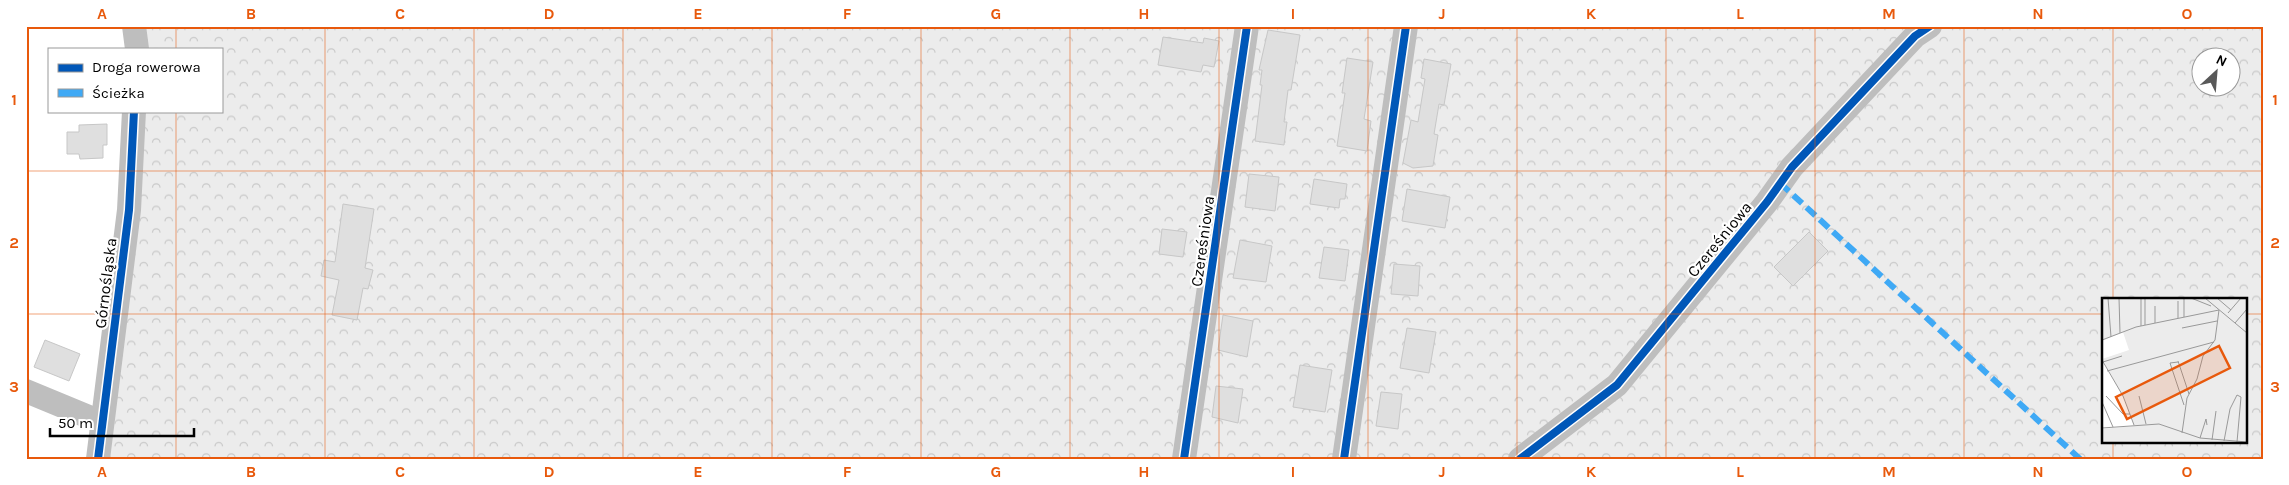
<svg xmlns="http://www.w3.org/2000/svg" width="2289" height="485" font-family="Karla,sans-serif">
  <defs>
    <pattern id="forest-crowns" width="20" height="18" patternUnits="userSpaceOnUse" patternTransform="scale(1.25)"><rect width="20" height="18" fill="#ececec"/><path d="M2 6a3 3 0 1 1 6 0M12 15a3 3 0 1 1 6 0" fill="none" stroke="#c9c9c9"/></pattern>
  </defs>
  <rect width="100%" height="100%" fill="#fff"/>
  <path fill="url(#forest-crowns)" fill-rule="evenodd" d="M126,26h2137v433h-2166l33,-348h91v-62h-93zM2202,58h30v30h-30zM2103,299h142v142h-142z"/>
  <g fill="#dfdfdf" stroke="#c7c7c7">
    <polygon points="1268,30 1300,35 1291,90 1288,90 1284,122 1287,122 1284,145 1255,141 1262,85 1260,85 1262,70 1259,70"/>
    <polygon points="1163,37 1203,43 1204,38 1219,41 1214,67 1203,65 1201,72 1158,65"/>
    <polygon points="1347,58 1373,62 1364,119 1371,121 1367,151 1337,146 1345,93 1342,93"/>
    <polygon points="1424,59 1451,64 1444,105 1439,104 1434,134 1438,135 1433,166 1413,168 1403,163 1411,120 1418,122 1425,79 1421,78"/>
    <polygon points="107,124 107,145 103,145 103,158 80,159 79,154 67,154 67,132 79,132 79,125"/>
    <polygon points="1249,174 1279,177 1275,211 1245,207"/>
    <polygon points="1314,179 1347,184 1345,199 1340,199 1339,208 1310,204"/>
    <polygon points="1407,189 1450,197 1445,228 1402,221"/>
    <polygon points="343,204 374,209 365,268 373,270 368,289 363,288 357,320 332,315 339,280 321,276 324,260 335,262"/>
    <polygon points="1162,229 1187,232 1183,257 1159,254"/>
    <polygon points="1809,232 1828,251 1793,286 1774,267"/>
    <polygon points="1240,240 1272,246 1266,282 1233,278"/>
    <polygon points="1324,247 1349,250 1345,281 1319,278"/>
    <polygon points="1394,264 1420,266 1418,296 1391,294"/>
    <polygon points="1223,315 1253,321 1247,357 1218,350"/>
    <polygon points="1407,328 1436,332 1429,373 1400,368"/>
    <polygon points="45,340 80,354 69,381 34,367"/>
    <polygon points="1300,365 1332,370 1325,412 1293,407"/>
    <polygon points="1216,386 1243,389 1238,423 1212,417"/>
    <polygon points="1381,392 1402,394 1398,429 1376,426"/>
  </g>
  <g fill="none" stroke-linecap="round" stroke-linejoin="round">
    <g stroke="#bebebe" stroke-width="24">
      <polyline points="134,26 137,49"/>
      <polyline points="26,391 101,422"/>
      <polyline points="98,459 129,210 134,111"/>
      <polyline points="1184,459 1247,26"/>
      <polyline points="1344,459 1406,26"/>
      <polyline points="1520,459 1617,385 1767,202 1792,167 1915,36 1930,26"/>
    </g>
    <polyline stroke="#3fa9f5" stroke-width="6" stroke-dasharray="12 6" stroke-linecap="butt" points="1780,183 2080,459"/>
    <defs>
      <g id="cycleway">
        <polyline points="98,459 129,210 134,111"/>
        <polyline points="1184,459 1247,26"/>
        <polyline points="1344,459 1406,26"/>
        <polyline points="1520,459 1617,385 1767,202 1792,167 1915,36 1930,26"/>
      </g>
    </defs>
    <use href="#cycleway" stroke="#fff" stroke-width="11"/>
    <use href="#cycleway" stroke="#0057b8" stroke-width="8"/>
  </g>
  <path fill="none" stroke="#e8590c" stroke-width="1" stroke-opacity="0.55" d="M176,26v23M325,26v433M474,26v433M623,26v433M772,26v433M921,26v433M1070,26v433M1219,26v433M1368,26v433M1517,26v433M1666,26v433M1815,26v433M1964,26v433M2113,26v273M176,111v348M26,171h2237M26,314h2077M2245,314h18M2113,441v18"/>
  <g text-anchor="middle" stroke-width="4.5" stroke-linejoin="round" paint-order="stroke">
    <g font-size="16" fill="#000" stroke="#fff">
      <text transform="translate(1719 239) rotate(-51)" y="6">Czereśniowa</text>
      <text transform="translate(1202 241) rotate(-82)" y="6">Czereśniowa</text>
      <text transform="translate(105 283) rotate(-83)" y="6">Górnośląska</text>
    </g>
  </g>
  <g transform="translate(2102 298)">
    <rect width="145" height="145" fill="#fff"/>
    <path d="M0,0h145v143l-145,2v-14l32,-3 -10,-28 -22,-39 27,-9 -6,-18 -21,9z" fill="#ececec"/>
    <path fill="none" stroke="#999" stroke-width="1" d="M6,0l3,39M17,0l1,35M39,0v28M89,0l20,8M103,0l42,35M115,0l14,12M126,15l13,-15M82,19v-19M76,20v-17M53,25v-17M133,25l12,-14M43,27v-27M80,30l35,-7M0,42l34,-13 83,-17 -4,30 -12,16 -6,23 -10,19 -5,35M0,62l21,36 11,29M76,63l11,33M1,64l19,-6M76,64l-8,1 14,42M5,73l107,-29M4,98l17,18h7M37,98l7,28M0,104l11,25M0,130l57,-4 41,14 47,4M98,140l6,-19 1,6M110,142l4,-29M122,143l6,-32 7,-14 4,2 -4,45"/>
    <path fill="#e8590c" fill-opacity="0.15" stroke="#e8590c" stroke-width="2.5" d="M117,48l11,22 -103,51 -11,-22z"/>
    <rect width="145" height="145" fill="none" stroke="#000" stroke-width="2.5"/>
  </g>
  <rect width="2289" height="485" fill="none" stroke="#ffffff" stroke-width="55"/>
  <rect x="48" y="48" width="175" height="65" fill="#ffffff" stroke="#999999"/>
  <rect x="58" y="64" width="25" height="8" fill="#0057b8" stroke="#999999"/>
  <text x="92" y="72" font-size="15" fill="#000000">Droga rowerowa</text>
  <rect x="58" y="89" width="25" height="8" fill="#3fa9f5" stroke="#999999"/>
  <text x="92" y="98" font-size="15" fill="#000000">Ścieżka</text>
  <g transform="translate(2216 72) rotate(26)"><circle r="24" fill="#ffffff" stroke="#999999"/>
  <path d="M0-4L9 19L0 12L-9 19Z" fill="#595959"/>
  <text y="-8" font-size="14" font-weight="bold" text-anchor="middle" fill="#000000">N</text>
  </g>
  <path d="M50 428v8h144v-8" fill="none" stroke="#000000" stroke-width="2.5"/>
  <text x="58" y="428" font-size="15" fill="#000000" stroke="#ffffff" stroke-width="4" paint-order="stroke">50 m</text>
  <rect x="28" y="28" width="2234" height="430" fill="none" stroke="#e8590c" stroke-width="2"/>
  <g font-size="16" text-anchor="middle" font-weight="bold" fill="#e8590c">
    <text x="102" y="19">A</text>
    <text x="251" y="19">B</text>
    <text x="400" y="19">C</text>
    <text x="549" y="19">D</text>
    <text x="698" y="19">E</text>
    <text x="847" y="19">F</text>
    <text x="996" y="19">G</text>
    <text x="1144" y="19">H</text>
    <text x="1293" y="19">I</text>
    <text x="1442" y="19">J</text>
    <text x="1591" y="19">K</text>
    <text x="1740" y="19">L</text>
    <text x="1889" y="19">M</text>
    <text x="2038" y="19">N</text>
    <text x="2187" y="19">O</text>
    <text x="14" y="105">1</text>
    <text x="2275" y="105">1</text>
    <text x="14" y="248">2</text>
    <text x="2275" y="248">2</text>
    <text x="14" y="392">3</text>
    <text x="2275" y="392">3</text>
    <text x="102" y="477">A</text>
    <text x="251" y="477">B</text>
    <text x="400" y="477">C</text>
    <text x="549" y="477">D</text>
    <text x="698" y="477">E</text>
    <text x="847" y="477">F</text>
    <text x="996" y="477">G</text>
    <text x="1144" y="477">H</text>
    <text x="1293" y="477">I</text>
    <text x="1442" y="477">J</text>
    <text x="1591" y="477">K</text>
    <text x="1740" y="477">L</text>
    <text x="1889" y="477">M</text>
    <text x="2038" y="477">N</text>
    <text x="2187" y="477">O</text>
  </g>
</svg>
